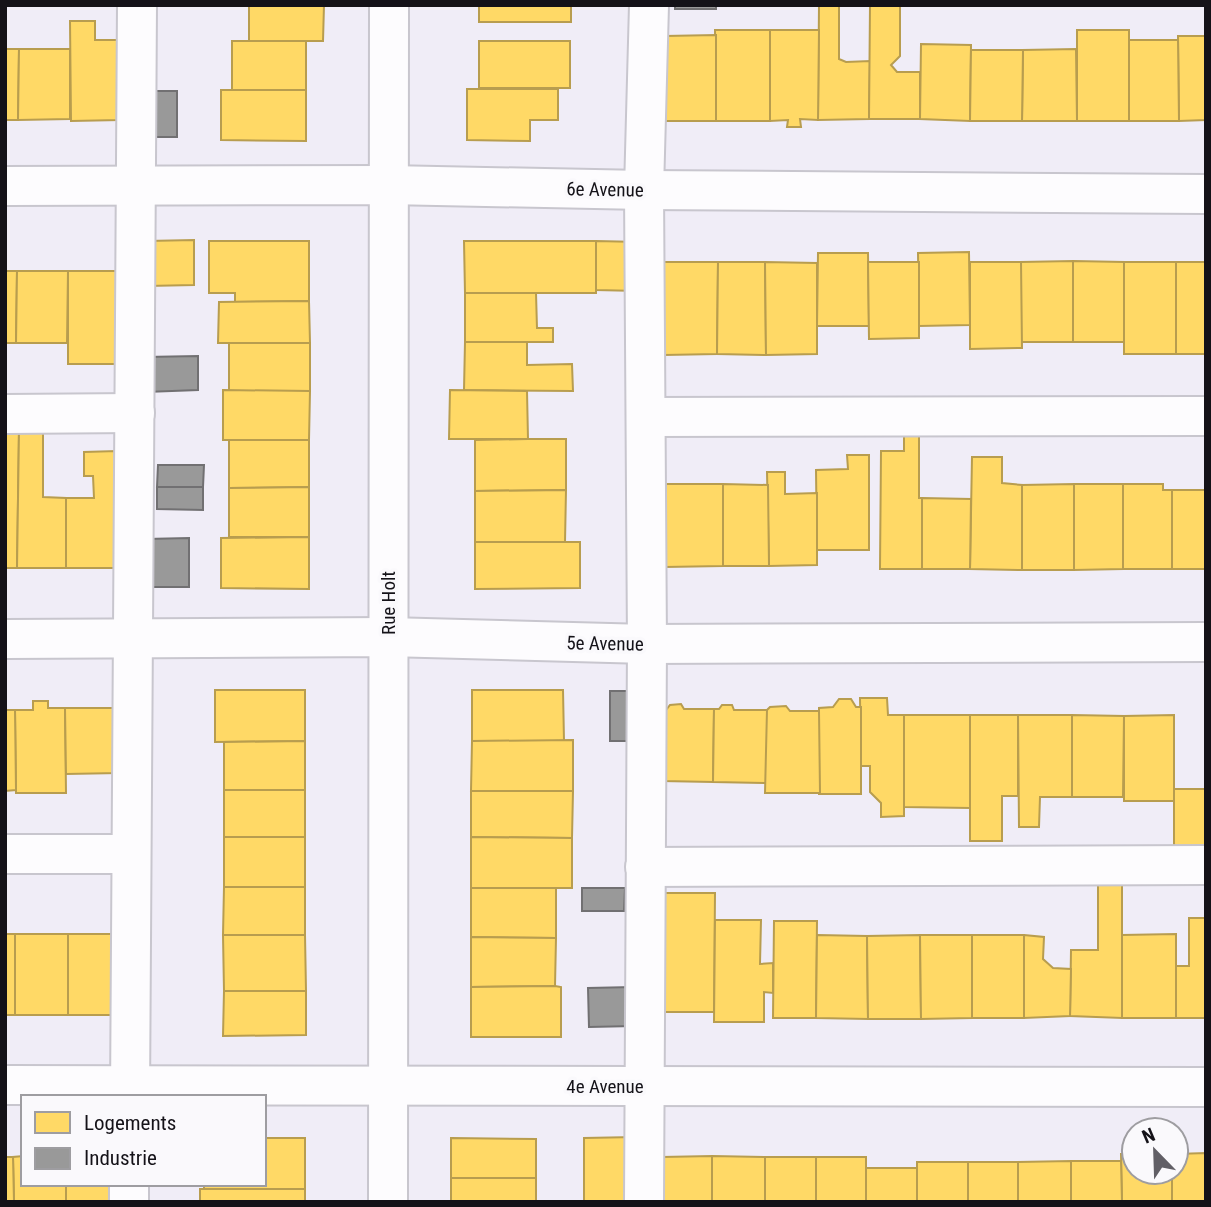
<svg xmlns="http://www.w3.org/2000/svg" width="1211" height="1207" font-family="'Roboto Condensed',sans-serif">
  <rect width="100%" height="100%" fill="#f0edf7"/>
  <g fill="#ffd966" stroke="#b89d4f" stroke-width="2">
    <polygon points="249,5 324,5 323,41 249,41"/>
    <rect x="479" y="5" width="92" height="17"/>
    <polygon points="819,5 839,5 839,59 846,62 870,61 869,119 818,120"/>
    <polygon points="870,5 900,5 900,56 891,65 897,72 920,72 920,119 869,119"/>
    <polygon points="70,21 95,21 95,40 120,40 120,120 71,121"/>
    <polygon points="715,30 770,30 770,121 716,121"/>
    <polygon points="770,30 819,30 818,120 800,119 801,127 787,127 788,120 770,121"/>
    <rect x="1077" y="30" width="52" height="91"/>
    <polygon points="716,35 716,121 665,121 665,36"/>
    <polygon points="1178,36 1206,36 1206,120 1179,121"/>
    <polygon points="1129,40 1178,40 1179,121 1129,121"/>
    <rect x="232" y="41" width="74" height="49"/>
    <rect x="479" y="41" width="91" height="47"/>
    <polygon points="921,44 971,45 970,121 920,119"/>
    <polygon points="5,49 19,49 18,120 5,120"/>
    <polygon points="19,49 70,49 70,119 18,120"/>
    <polygon points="1076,49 1077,121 1022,121 1023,50"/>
    <polygon points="971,50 1023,50 1022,121 970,121"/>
    <polygon points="467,89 558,89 558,120 530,120 530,141 467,140"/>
    <polygon points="221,90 306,90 306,141 221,140"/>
    <polygon points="194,240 194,285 147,286 147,241"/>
    <polygon points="209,241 309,241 309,301 235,302 235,293 209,293"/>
    <polygon points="464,241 596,241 596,293 465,293"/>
    <polygon points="596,241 639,242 638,291 596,290"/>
    <polygon points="969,252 970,325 919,326 918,253"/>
    <polygon points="818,253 868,253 869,326 817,326"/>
    <polygon points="1073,261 1073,342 1021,342 1021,262"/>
    <polygon points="1073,261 1124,262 1124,342 1073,342"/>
    <polygon points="664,262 718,262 717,354 664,355"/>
    <polygon points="718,262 765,262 766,355 717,354"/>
    <polygon points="765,262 817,263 817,354 766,355"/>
    <polygon points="868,262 919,262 919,338 869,339"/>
    <polygon points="970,262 1021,262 1022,348 970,349"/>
    <rect x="1124" y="262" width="52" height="92"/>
    <rect x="1176" y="262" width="30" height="92"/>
    <polygon points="5,271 17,271 16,343 5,343"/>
    <polygon points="17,271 68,271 67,343 16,343"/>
    <rect x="68" y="271" width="52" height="93"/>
    <polygon points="465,293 536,293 537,328 553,328 553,342 465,342"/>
    <polygon points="309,301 310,343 218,343 219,302"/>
    <polygon points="465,342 527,342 527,365 572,364 573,391 464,390"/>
    <rect x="229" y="343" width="81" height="48"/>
    <polygon points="223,390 310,391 309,440 223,440"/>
    <polygon points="450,390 527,391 528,439 449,439"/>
    <polygon points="904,428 919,428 919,498 922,498 922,569 880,569 881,451 904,451"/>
    <polygon points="5,430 19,430 17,568 5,568"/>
    <polygon points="19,430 43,430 43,497 66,498 66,568 17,568"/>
    <polygon points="528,439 566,439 566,490 475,491 475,440"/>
    <polygon points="229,440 309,440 309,487 229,488"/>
    <polygon points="117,451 118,568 66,568 66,498 94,498 93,476 84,476 84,452"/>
    <polygon points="847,455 869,455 869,550 817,550 816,470 848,469"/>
    <polygon points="972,457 1002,457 1002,483 1022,485 1022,570 970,569"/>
    <polygon points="767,472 785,472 785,494 817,493 817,565 769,566"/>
    <polygon points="666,484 723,484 723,566 665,567"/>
    <polygon points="723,484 768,485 769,566 723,566"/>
    <polygon points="1074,484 1074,570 1022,570 1022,485"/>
    <polygon points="1074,484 1123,484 1123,569 1074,570"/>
    <polygon points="1123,484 1163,484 1163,490 1172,490 1172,569 1123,569"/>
    <polygon points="309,487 309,537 229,537 229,488"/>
    <polygon points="566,490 565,542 475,542 475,491"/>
    <rect x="1172" y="490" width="34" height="79"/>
    <polygon points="922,498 971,499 970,569 922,569"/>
    <polygon points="309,537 309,589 221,588 221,538"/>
    <polygon points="475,542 580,542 580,588 475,589"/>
    <polygon points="215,690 305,690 305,741 215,742"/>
    <polygon points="472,690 563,690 564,741 472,741"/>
    <polygon points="860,698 887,698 888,715 904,715 904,816 881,817 881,803 870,792 870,766 861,766"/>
    <polygon points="839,699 851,699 856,707 861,707 861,794 819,794 819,708 833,707"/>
    <polygon points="33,701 48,701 48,708 65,708 66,793 16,793 15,710 33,710"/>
    <polygon points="681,704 684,709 714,709 713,782 662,781 662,710 666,710 670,705"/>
    <polygon points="722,705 732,705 734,710 767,710 767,783 713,782 714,709 719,709"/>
    <polygon points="786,706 790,711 819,711 820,793 765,793 767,710 770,707"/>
    <polygon points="65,708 119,708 119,773 66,774"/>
    <polygon points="5,710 15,710 16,790 5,791"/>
    <polygon points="904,715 970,715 970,808 904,807"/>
    <polygon points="970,715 1018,715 1018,796 1002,796 1002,841 970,841"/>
    <polygon points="1018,715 1072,715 1072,797 1040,797 1039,827 1019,827"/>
    <polygon points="1072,715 1124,716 1123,797 1072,797"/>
    <polygon points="1174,715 1174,801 1124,801 1124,716"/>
    <polygon points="573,740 573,791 471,791 472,741"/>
    <polygon points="305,741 305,790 224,790 224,742"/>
    <polygon points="1174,789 1206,789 1206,851 1174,852"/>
    <rect x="224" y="790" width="81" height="47"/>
    <polygon points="471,791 573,791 572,838 471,837"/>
    <rect x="224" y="837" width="81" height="50"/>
    <polygon points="471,837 572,838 572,888 471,888"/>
    <polygon points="1098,882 1122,882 1122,1018 1070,1016 1071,950 1098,950"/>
    <polygon points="224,887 305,887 305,935 223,935"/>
    <polygon points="471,888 556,888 556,938 471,937"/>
    <polygon points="663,893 715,893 714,1012 662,1012"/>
    <polygon points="1189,918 1206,918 1206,1018 1176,1018 1176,966 1189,966"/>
    <polygon points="715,920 761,920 760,964 773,963 773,993 764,992 764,1022 714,1022"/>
    <polygon points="774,921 817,921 816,1018 773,1018"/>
    <rect x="5" y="934" width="10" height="81"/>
    <rect x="15" y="934" width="53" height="81"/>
    <rect x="68" y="934" width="51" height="81"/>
    <polygon points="1176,934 1176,1018 1122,1018 1122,935"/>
    <polygon points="223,935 305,935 306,991 224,991"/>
    <polygon points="817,935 867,936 868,1019 816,1018"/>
    <polygon points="920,935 921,1019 868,1019 867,936"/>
    <polygon points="920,935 972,935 972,1018 921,1019"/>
    <rect x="972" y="935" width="52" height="83"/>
    <polygon points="1024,935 1044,937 1043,959 1053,968 1071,969 1070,1016 1024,1018"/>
    <polygon points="471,937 556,938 555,986 471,987"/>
    <polygon points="555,986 561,987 561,1037 471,1037 471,987"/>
    <polygon points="224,991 306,991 306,1035 223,1036"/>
    <polygon points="635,1137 635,1202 584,1202 584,1138"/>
    <polygon points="264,1138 305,1138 305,1189 204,1189 204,1184 264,1184"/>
    <polygon points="451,1138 536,1139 536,1178 451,1178"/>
    <polygon points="1206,1153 1206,1202 1172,1202 1172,1172 1176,1172 1176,1154"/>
    <polygon points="1121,1154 1134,1154 1134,1172 1172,1172 1172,1202 1122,1202"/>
    <polygon points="23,1156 23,1184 66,1184 66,1202 14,1202 13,1157"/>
    <polygon points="712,1156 712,1202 662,1202 662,1157"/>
    <polygon points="712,1156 765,1157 765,1202 712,1202"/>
    <polygon points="5,1157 13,1157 14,1202 5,1202"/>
    <rect x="765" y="1157" width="51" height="45"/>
    <rect x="816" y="1157" width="50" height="45"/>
    <polygon points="1071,1161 1071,1202 1018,1202 1018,1162"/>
    <polygon points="1071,1161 1121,1161 1122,1202 1071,1202"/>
    <rect x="917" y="1162" width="51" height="40"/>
    <rect x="968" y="1162" width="50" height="40"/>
    <rect x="866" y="1168" width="51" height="34"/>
    <rect x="451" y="1178" width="85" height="24"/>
    <polygon points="66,1184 116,1184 117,1202 66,1202"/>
    <rect x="200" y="1189" width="105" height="13"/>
  </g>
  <g fill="#999" stroke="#717072" stroke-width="2">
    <rect x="675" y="5" width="41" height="4"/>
    <rect x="151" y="91" width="26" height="46"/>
    <polygon points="198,356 198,390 146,392 145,357"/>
    <polygon points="158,465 204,465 203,487 157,487"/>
    <polygon points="157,487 203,487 203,510 157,509"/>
    <polygon points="189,538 189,587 147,587 146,539"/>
    <rect x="610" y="691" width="24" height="50"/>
    <polygon points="582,888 625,888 624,911 582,911"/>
    <polygon points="633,987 634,1026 589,1027 588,988"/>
  </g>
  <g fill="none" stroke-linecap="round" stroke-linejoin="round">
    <defs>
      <g id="minor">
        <polyline points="5,186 388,185 644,190 1206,194"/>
        <polyline points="5,414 135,413"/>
        <polyline points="647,417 1206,416"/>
        <polyline points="5,639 388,637 647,644 1206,642"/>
        <polyline points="5,854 131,854"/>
        <polyline points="645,867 1206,865"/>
        <polyline points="5,1085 1206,1087"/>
        <polyline points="130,1097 137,5"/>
        <polyline points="129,1202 129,1184"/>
        <polyline points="388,1202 389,5"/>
        <polyline points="644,1202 647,644 644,190 649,5"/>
      </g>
    </defs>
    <use href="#minor" stroke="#c8c6ce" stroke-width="42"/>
    <use href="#minor" stroke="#fdfcfe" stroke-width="38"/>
  </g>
  <g text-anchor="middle" stroke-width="7" stroke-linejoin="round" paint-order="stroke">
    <g font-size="19" fill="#141218" stroke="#faf9fc">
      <text transform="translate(605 189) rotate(1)" y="7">6e Avenue</text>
      <text transform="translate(388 603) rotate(-90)" y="7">Rue Holt</text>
      <text transform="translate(605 643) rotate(1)" y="7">5e Avenue</text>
      <text x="605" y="1093">4e Avenue</text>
    </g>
  </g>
  <rect width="1211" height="1207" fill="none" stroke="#141218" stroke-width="14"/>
  <rect x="21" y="1095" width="245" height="91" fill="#faf9fc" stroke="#9e9da1" stroke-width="2"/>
  <rect x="35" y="1112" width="35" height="21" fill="#ffd966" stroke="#9e9da1" stroke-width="2"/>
  <text x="84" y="1130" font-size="21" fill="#141218">Logements</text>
  <rect x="35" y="1148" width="35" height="21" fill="#999999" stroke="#9e9da1" stroke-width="2"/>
  <text x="84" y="1165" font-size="21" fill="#141218">Industrie</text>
  <g transform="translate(1155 1151) rotate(337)"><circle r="33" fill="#faf9fc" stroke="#9e9da1" stroke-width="2"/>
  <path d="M0-5L12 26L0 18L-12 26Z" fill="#615f66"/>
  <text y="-10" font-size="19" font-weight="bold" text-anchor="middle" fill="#141218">N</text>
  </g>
</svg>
